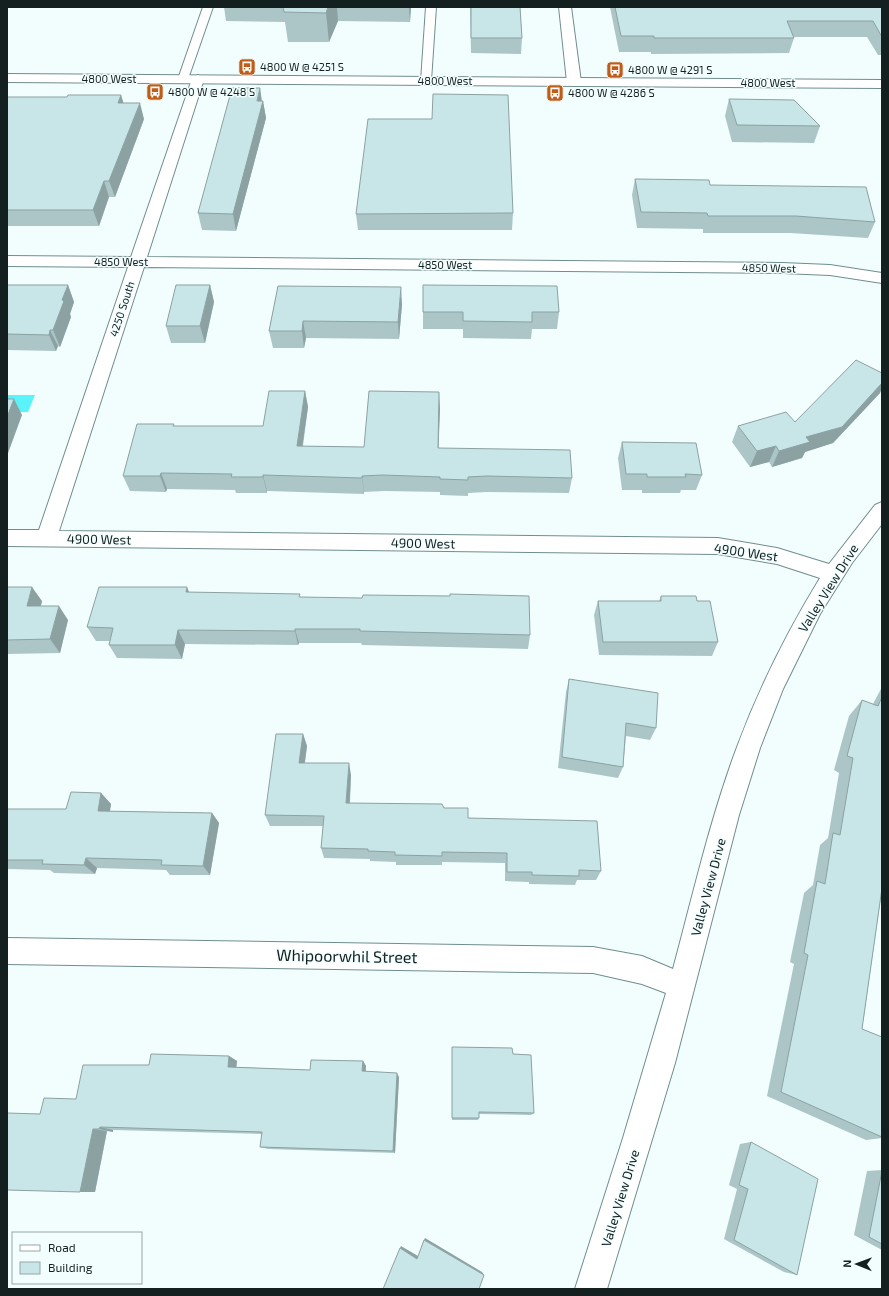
<svg xmlns="http://www.w3.org/2000/svg" width="889" height="1296" font-family="'Exo 2',sans-serif">
  <rect width="100%" height="100%" fill="#f2fefe"/>
  <polygon fill="#5af3fa" points="7,395 35,395 28,412 7,412"/>
  <g fill="none" stroke-linecap="round" stroke-linejoin="round">
    <defs>
      <g id="lane">
        <polygon points="203,7 213,7 188,79 187,81 179,81 178,79"/>
        <polygon points="426,7 436,7 431,81 426,84 421,81"/>
      </g>
      <g id="street">
        <polygon points="559,7 571,7 581,82 574,86 567,82"/>
        <path d="M198,75l6,4 -57,178 635,6 48,2 52,8v10l-52,-8 -48,-2 -638,-6 -85,264 659,7 59,10 52,16 46,-59 7,-3v22l-30,39 -32,51 -37,75 -23,59 -21,67 -64,248 -68,226h-32l48,-151 43,-145 -24,-9 -49,-11 -586,-9v-26l586,9 49,9 31,13c20,-74 37,-150 64,-222 22,-59 50,-115 83,-169l-43,-14 -59,-10 -711,-8v-16h32l89,-263 -121,-1v-10l124,1 61,-178z"/>
      </g>
      <polygon id="secondary" points="7,74 882,80 882,88 7,82"/>
    </defs>
    <use href="#lane" stroke="#708d8e" stroke-width="2"/>
    <use href="#street" stroke="#708d8e" stroke-width="2"/>
    <use href="#secondary" stroke="#708d8e" stroke-width="2"/>
    <use href="#lane" fill="#fff" fill-rule="evenodd"/>
    <use href="#street" fill="#fff" fill-rule="evenodd"/>
    <use href="#secondary" fill="#fff" fill-rule="evenodd"/>
  </g>
  <g fill="#acc6c8">
    <polygon points="224,7 411,7 410,22 338,21 329,42 288,42 285,22 226,21"/>
    <polygon points="470,7 520,7 522,38 521,54 471,53"/>
    <polygon points="610,7 882,7 882,55 878,55 867,37 793,37 794,38 789,53 651,54 651,52 619,52"/>
    <polygon points="260,88 262,101 263,101 266,118 236,231 202,230 198,213"/>
    <polygon points="121,95 123,103 144,119 115,197 109,197 99,226 7,226 7,97 67,97"/>
    <polygon points="729,99 820,126 814,143 732,142 725,116"/>
    <polygon points="432,119 513,213 512,230 358,230 356,214"/>
    <polygon points="635,179 710,185 875,222 868,238 790,233 703,233 703,229 637,228 632,195"/>
    <polygon points="7,285 68,285 74,302 70,314 71,317 60,347 58,346 56,351 7,350"/>
    <polygon points="210,285 214,302 205,343 171,343 166,326"/>
    <polygon points="278,286 402,304 399,339 306,338 304,348 273,348 269,331"/>
    <polygon points="423,312 559,312 557,329 532,329 531,339 463,338 463,329 423,329"/>
    <polygon points="305,391 308,407 303,446 364,447 440,408 438,448 572,478 569,493 486,492 468,493 468,496 440,495 440,492 384,491 364,492 364,494 267,491 267,493 236,493 235,490 167,489 166,492 130,491 123,476 174,424 174,426 263,426"/>
    <polygon points="880,393 833,443 805,452 802,458 772,467 769,462 750,467 732,442 738,426 795,422"/>
    <polygon points="622,442 702,475 696,490 681,490 680,493 642,493 642,490 622,490 618,458"/>
    <polygon points="7,587 42,601 41,606 68,620 60,653 7,654"/>
    <polygon points="189,592 300,597 530,635 528,649 362,645 361,643 299,643 298,645 185,644 182,659 117,658 109,645 110,641 96,641 87,627"/>
    <polygon points="661,596 697,601 718,642 712,656 599,655 594,615 598,601 659,601"/>
    <polygon points="569,679 656,728 650,740 626,736 623,767 618,778 558,768 566,692"/>
    <polygon points="882,687 882,890 862,1029 882,1037 882,1138 866,1140 767,1096 794,964 790,962 804,893 813,885 820,845 828,838 839,773 834,770 849,716 862,700 873,704"/>
    <polygon points="303,734 307,746 305,763 351,775 350,803 444,808 601,871 596,880 577,880 575,885 529,884 529,882 505,881 505,863 442,862 442,865 396,865 396,862 370,861 370,859 324,858 321,848 323,826 270,826 265,815"/>
    <polygon points="101,793 111,804 110,811 212,813 219,823 210,875 170,875 166,870 97,868 95,874 54,873 50,870 7,869 7,809 66,809"/>
    <polygon points="452,1052 513,1054 534,1113 531,1115 479,1114 479,1118 478,1120 452,1120"/>
    <polygon points="229,1056 237,1061 236,1067 310,1070 363,1061 366,1066 366,1071 399,1077 395,1153 268,1149 260,1147 262,1134 113,1130 113,1132 107,1131 95,1192 80,1192 40,1114 76,1099 149,1065"/>
    <polygon points="751,1142 797,1275 784,1272 724,1239 737,1189 729,1185 740,1144"/>
    <polygon points="882,1170 882,1250 854,1235 867,1171"/>
  </g>
  <g fill="#8ca1a2">
    <polygon points="328,7 337,7 338,21 329,42 326,13"/>
    <polygon points="409,7 411,7 410,22"/>
    <polygon points="260,88 262,104 263,101 266,118 236,231 233,214"/>
    <polygon points="121,95 126,111 118,103"/>
    <polygon points="140,103 144,119 115,197 109,181"/>
    <polygon points="104,181 109,197 99,226 93,210"/>
    <polygon points="68,285 74,302 70,314 71,317 60,347 53,330 62,300"/>
    <polygon points="210,285 214,302 205,343 200,326"/>
    <polygon points="401,287 402,304 399,339 398,322"/>
    <polygon points="303,321 306,338 304,348 302,331"/>
    <polygon points="50,330 58,346 56,351 49,335"/>
    <polygon points="882,383 882,389 880,393 833,443 805,452 802,458 772,467 779,451"/>
    <polygon points="305,391 308,407 300,462 297,446"/>
    <polygon points="439,392 440,408 438,464 438,448"/>
    <polygon points="14,399 22,415 7,456 7,417"/>
    <polygon points="776,446 769,462 750,467 757,451"/>
    <polygon points="161,473 167,489 166,492 160,476"/>
    <polygon points="263,475 267,491 267,493 263,477"/>
    <polygon points="362,476 364,492 364,494 362,478"/>
    <polygon points="32,587 42,601 37,620 27,606"/>
    <polygon points="187,587 193,602 186,592"/>
    <polygon points="59,606 68,620 60,653 50,639"/>
    <polygon points="295,629 299,643 298,645 295,631"/>
    <polygon points="178,630 185,644 182,659 175,645"/>
    <polygon points="303,734 307,746 303,774 299,763"/>
    <polygon points="349,763 351,775 349,814 346,803"/>
    <polygon points="101,793 111,804 108,822 98,811"/>
    <polygon points="212,813 219,823 210,875 203,866"/>
    <polygon points="86,858 97,868 95,874 84,865"/>
    <polygon points="229,1056 237,1061 236,1071 228,1067"/>
    <polygon points="363,1061 366,1066 365,1076 362,1071"/>
    <polygon points="397,1073 399,1077 395,1153 393,1151"/>
    <polygon points="100,1127 113,1130 113,1132 99,1129"/>
    <polygon points="93,1129 107,1131 95,1192 80,1192"/>
    <polygon points="425,1238 482,1272 484,1275 424,1240"/>
    <polygon points="401,1246 418,1256 417,1259 400,1248"/>
  </g>
  <g fill="#c8e6e8" stroke="#8ca1a2">
    <polygon points="283,7 328,7 326,13 284,12"/>
    <polygon points="471,7 520,7 522,38 471,38"/>
    <polygon points="615,7 882,7 882,37 873,21 787,21 794,38 654,38 654,36 621,36"/>
    <polygon points="232,88 260,88 257,101 263,101 233,214 198,213"/>
    <polygon points="433,94 508,95 513,213 356,214 368,119 432,119"/>
    <polygon points="68,95 121,95 118,103 140,103 109,181 104,181 93,210 7,210 7,97 67,97"/>
    <polygon points="729,99 794,100 820,126 737,125"/>
    <polygon points="635,179 709,180 710,185 866,187 875,222 796,216 708,216 707,213 641,212"/>
    <polygon points="7,285 68,285 62,300 64,301 53,330 50,330 49,335 7,334"/>
    <polygon points="176,285 210,285 200,326 166,326"/>
    <polygon points="423,285 557,286 559,312 532,312 532,322 463,321 463,312 423,312"/>
    <polygon points="278,286 401,287 398,322 303,321 302,331 269,331"/>
    <polygon points="856,360 882,373 882,383 842,427 806,437 810,442 779,451 776,446 757,451 738,426 786,412 795,422"/>
    <polygon points="269,391 305,391 297,446 364,447 369,391 439,392 438,448 570,450 572,478 487,476 468,477 468,480 440,479 440,477 382,475 362,476 362,478 263,475 263,477 231,477 232,474 161,473 160,476 123,476 137,424 174,424 173,426 263,426"/>
    <polygon points="7,399 14,399 7,417"/>
    <polygon points="622,442 696,443 702,475 685,474 686,477 647,477 647,474 626,474"/>
    <polygon points="7,587 32,587 27,606 59,606 50,639 7,640"/>
    <polygon points="99,587 187,587 186,592 300,594 299,597 362,598 363,595 450,596 450,594 529,596 530,635 360,631 360,629 295,629 295,631 178,630 175,645 109,645 113,628 87,627"/>
    <polygon points="661,596 696,596 697,601 710,601 718,642 603,642 598,601 661,601"/>
    <polygon points="569,679 658,693 656,728 626,723 623,767 562,757"/>
    <polygon points="882,697 882,888 862,1029 882,1037 882,1137 781,1092 808,955 804,953 817,881 825,884 833,833 840,835 853,758 847,756 862,700 878,706"/>
    <polygon points="276,734 303,734 299,763 349,763 346,803 442,804 444,808 468,808 468,818 597,821 601,871 579,870 579,876 532,875 532,872 507,872 507,853 442,852 442,856 395,855 395,852 368,851 368,849 321,848 324,816 265,815"/>
    <polygon points="71,792 101,793 98,811 212,813 203,866 161,865 162,860 86,858 84,865 42,864 43,860 7,860 7,809 66,809"/>
    <polygon points="452,1047 512,1048 513,1054 531,1055 534,1113 479,1112 479,1118 452,1118"/>
    <polygon points="151,1054 229,1056 228,1067 310,1070 311,1060 363,1061 362,1071 397,1073 393,1151 260,1147 262,1132 100,1127 99,1129 93,1129 80,1192 7,1190 7,1113 40,1114 44,1098 76,1099 83,1065 149,1065"/>
    <polygon points="751,1142 818,1179 797,1275 734,1240 748,1189 739,1185"/>
    <polygon points="882,1171 882,1244 869,1237"/>
    <polygon points="424,1240 484,1275 479,1289 383,1289 400,1248 417,1259"/>
  </g>
  <defs>
    <symbol id="bus-square" viewBox="-11 -11 22 22"><rect x="-9" y="-9" width="18" height="18" rx="4" fill="#be5d1a" stroke="#f2fefe"/><path d="M-5-6H5V4H4V6H2V4H-2V6H-4V4H-5ZM-3.5-4V0h7V-4ZM-3.5 1.2v1.5H-2V1.2ZM2 1.2v1.5H3.5V1.2Z" fill="#fff"/></symbol>
  </defs>
  <g fill-rule="evenodd">
    <use href="#bus-square" x="237" y="57" width="20" height="20"/>
    <use href="#bus-square" x="605" y="60" width="20" height="20"/>
    <use href="#bus-square" x="145" y="82" width="20" height="20"/>
    <use href="#bus-square" x="545" y="83" width="20" height="20"/>
  </g>
  <g text-anchor="middle" stroke-width="3" stroke-linejoin="round" paint-order="stroke">
    <g font-size="11" fill="#141f20" stroke="#f2fefe" text-anchor="start">
      <text x="260" y="71">4800 W @ 4251 S</text>
      <text x="628" y="74">4800 W @ 4291 S</text>
      <text x="168" y="96">4800 W @ 4248 S</text>
      <text x="568" y="97">4800 W @ 4286 S</text>
    </g>
    <g font-size="11" fill="#141f20" stroke="#f2fefe">
      <text x="109" y="83">4800 West</text>
      <text x="445" y="85">4800 West</text>
      <text x="768" y="87">4800 West</text>
      <text x="121" y="266">4850 West</text>
      <text x="445" y="269">4850 West</text>
      <text transform="translate(769 268) rotate(1)" y="4">4850 West</text>
      <text transform="translate(122 309) rotate(-72)" y="4">4250 South</text>
    </g>
    <g font-size="13" fill="#141f20" stroke="#f2fefe">
      <text transform="translate(99 539) rotate(1)" y="5">4900 West</text>
      <text transform="translate(423 543) rotate(1)" y="5">4900 West</text>
      <text transform="translate(746 552) rotate(8)" y="5">4900 West</text>
      <text transform="translate(828 588) rotate(-58)" y="5">Valley View Drive</text>
      <text transform="translate(708 887) rotate(-75)" y="5">Valley View Drive</text>
      <text transform="translate(620 1198) rotate(-73)" y="5">Valley View Drive</text>
    </g>
    <g font-size="16" fill="#141f20" stroke="#f2fefe">
      <text transform="translate(347 956) rotate(1)" y="6">Whipoorwhil Street</text>
    </g>
  </g>
  <rect width="889" height="1296" fill="none" stroke="#141f20" stroke-width="16"/>
  <rect x="12" y="1232" width="130" height="52" fill="#f2fefe" stroke="#99a5a5"/>
  <rect x="20" y="1245" width="20" height="6" fill="#ffffff" stroke="#99a5a5"/>
  <text x="48" y="1252" font-size="12" fill="#141f20">Road</text>
  <rect x="20" y="1262" width="20" height="12" fill="#c8e6e8" stroke="#99a5a5"/>
  <text x="48" y="1272" font-size="12" fill="#141f20">Building</text>
  <g transform="translate(857 1264) rotate(271)" stroke="#f2fefe" stroke-width="3" paint-order="stroke">
  <path d="M0-3L7 15L0 10L-7 15Z" fill="#141f20"/>
  <text y="-6" font-size="11" font-weight="bold" text-anchor="middle" fill="#141f20">N</text>
  </g>
</svg>
